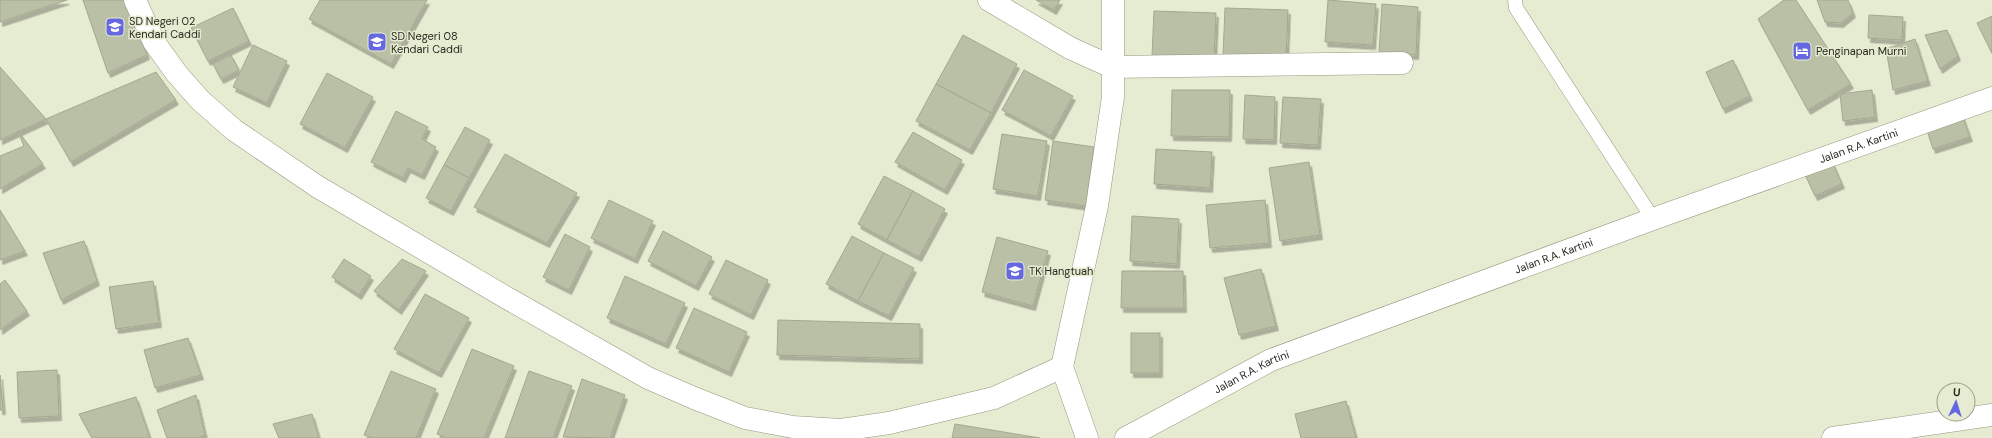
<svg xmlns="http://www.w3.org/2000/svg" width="1992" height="438" font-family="'DM Sans',sans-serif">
  <defs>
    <filter id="shadow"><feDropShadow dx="2.5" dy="4.5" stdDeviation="0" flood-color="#0004"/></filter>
  </defs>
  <rect width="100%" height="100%" fill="#e6ecd1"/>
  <g fill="#bac0a6" stroke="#a2a88e" filter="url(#shadow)">
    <polygon points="0,0 67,0 0,22"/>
    <polygon points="83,0 127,0 147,55 108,73"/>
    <polygon points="320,0 427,0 391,64 309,19"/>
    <polygon points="1036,0 1060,0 1054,10"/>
    <polygon points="1328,0 1376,4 1373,45 1325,42"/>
    <polygon points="1784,0 1796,0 1851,84 1808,110 1758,19"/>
    <polygon points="1817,0 1848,0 1853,13 1841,23 1825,22"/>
    <polygon points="1382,4 1418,7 1416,55 1379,53"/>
    <polygon points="233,8 249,41 208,61 191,28"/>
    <polygon points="1225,8 1288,10 1286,59 1223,56"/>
    <polygon points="1154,11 1216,13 1214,59 1152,56"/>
    <polygon points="1869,15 1903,17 1902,40 1868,38"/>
    <polygon points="1992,16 1992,53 1977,23"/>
    <polygon points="1947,30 1958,56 1940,69 1925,35"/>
    <polygon points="963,35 1017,64 991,113 936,84"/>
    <polygon points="1915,39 1928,81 1893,90 1886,49"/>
    <polygon points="253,45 287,61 267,103 233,87"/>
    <polygon points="231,55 239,70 221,79 213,64"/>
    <polygon points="1733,60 1750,96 1723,109 1706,72"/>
    <polygon points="0,67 46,119 0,140"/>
    <polygon points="1024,70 1073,96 1051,136 1002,110"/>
    <polygon points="156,72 176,100 71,162 46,119"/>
    <polygon points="327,73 373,97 345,148 300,124"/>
    <polygon points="936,84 991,113 970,150 916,121"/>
    <polygon points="1172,90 1230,90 1229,137 1171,136"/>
    <polygon points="1872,90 1875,117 1843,121 1840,94"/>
    <polygon points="1245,95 1275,97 1274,140 1243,139"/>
    <polygon points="1283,97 1321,99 1318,145 1280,143"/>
    <polygon points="396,111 428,127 422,139 436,147 422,175 408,168 403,178 371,162"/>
    <polygon points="1961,112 1970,137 1933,149 1925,124"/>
    <polygon points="465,127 490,140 469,178 444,165"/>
    <polygon points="18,131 43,164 0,189 0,156 24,146"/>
    <polygon points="913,132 962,160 945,190 895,162"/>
    <polygon points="1002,134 1047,141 1038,196 993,189"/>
    <polygon points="1053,141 1094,147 1086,206 1045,200"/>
    <polygon points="1156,149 1212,152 1210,188 1154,184"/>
    <polygon points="505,154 577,193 547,243 474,207"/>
    <polygon points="1830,157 1842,184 1815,196 1803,170"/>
    <polygon points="1309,162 1320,235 1280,241 1269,168"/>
    <polygon points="444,165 469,178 451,211 426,198"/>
    <polygon points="884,176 913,191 887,240 858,224"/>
    <polygon points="913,191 945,209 919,257 887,240"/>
    <polygon points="609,200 653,221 635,259 591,238"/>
    <polygon points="1265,200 1269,243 1210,248 1206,205"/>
    <polygon points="0,210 25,251 0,260"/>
    <polygon points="1132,216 1179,219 1177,264 1130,261"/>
    <polygon points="663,231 712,257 696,286 648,261"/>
    <polygon points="565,234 590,247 569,290 543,277"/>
    <polygon points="852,236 884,253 858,301 826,284"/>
    <polygon points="997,237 1048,251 1033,306 982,292"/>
    <polygon points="84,241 97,281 61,300 43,253"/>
    <polygon points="884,253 914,268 889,316 858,301"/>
    <polygon points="344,259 371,276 359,295 332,277"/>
    <polygon points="402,259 426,271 399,310 374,291"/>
    <polygon points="726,260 768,280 751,315 709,294"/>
    <polygon points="1261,269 1276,326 1239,335 1224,278"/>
    <polygon points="1122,271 1183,271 1184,308 1121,308"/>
    <polygon points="625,276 685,303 666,344 607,318"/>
    <polygon points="5,280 27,311 0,330 0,284"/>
    <polygon points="153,281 159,323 116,329 109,287"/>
    <polygon points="425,294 469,318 439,373 394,349"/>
    <polygon points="694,308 747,332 729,372 676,348"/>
    <polygon points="778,320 920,324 920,359 777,355"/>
    <rect x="1131" y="333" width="29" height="40"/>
    <polygon points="188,338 201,375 155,388 144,350"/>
    <polygon points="472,349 514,366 484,438 447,438 437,434"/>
    <polygon points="57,370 59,416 19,418 17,372"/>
    <polygon points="391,371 436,389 416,438 373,438 364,435"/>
    <polygon points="529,371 572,386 553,438 505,438"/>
    <polygon points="0,375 3,410 0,410"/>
    <polygon points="582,379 625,395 610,438 563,437"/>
    <polygon points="196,395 205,435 198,438 167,438 157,410"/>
    <polygon points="136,397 150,438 92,438 79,414"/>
    <polygon points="1346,401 1356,438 1301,438 1295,414"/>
    <polygon points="312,414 319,438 279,438 273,424"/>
    <polygon points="955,424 1040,438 952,438"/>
  </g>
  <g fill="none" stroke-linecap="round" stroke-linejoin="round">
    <defs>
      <polyline id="service" points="1515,0 1516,8 1653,219"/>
      <g id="minor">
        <polyline points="135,0 154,42 177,74 200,100 234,130 318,187 507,298 648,378 694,398 745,418 793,427 841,430 889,423 994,398 1062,367"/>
        <polyline points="989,0 1070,48 1112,67 1402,63"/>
        <polyline points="1087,438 1062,367 1097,206 1110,117 1113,97 1113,0"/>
      </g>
      <g id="secondary">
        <path id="s1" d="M1126,438l145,-78 382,-141 339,-121"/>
      </g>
      <polyline id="primary" points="1833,438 1992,415"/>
    </defs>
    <use href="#service" stroke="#92977e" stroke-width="15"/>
    <use href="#minor" stroke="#92977e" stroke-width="23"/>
    <use href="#secondary" stroke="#92977e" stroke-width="23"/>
    <use href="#primary" stroke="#92977e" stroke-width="23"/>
    <use href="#service" stroke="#fff" stroke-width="14"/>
    <use href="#minor" stroke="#fff" stroke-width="22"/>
    <use href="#secondary" stroke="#fff" stroke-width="22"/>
    <use href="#primary" stroke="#fff" stroke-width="22"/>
  </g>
  <defs>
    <symbol id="school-square" viewBox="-11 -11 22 22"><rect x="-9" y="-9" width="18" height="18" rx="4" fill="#6668e1" stroke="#e6ecd1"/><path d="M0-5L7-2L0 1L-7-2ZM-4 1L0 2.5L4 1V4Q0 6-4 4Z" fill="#fff"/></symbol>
    <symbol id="hotel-square" viewBox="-11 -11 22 22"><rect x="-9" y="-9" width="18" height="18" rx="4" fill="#6668e1" stroke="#e6ecd1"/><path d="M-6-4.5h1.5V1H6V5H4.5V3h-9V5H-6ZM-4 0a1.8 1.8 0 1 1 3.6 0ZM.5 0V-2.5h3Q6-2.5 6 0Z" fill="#fff"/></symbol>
  </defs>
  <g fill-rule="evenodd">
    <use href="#school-square" x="104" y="16" width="22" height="22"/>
    <use href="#school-square" x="366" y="31" width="22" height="22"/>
    <use href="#hotel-square" x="1791" y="40" width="22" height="22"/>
    <use href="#school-square" x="1004" y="260" width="22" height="22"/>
  </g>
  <g text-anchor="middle" stroke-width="3" stroke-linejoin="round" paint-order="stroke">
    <g font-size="11" fill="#282a20" stroke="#e6ecd1" text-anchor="start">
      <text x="129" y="25">SD Negeri 02<tspan x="129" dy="13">Kendari Caddi</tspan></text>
      <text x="391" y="40">SD Negeri 08<tspan x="391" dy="13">Kendari Caddi</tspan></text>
      <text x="1816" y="55">Penginapan Murni</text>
      <text x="1029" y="275">TK Hangtuah</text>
    </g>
    <g font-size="11" fill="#282a20" stroke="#e6ecd1">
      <text dy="4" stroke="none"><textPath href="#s1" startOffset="790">Jalan R.A. Kartini</textPath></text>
      <text dy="4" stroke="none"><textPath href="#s1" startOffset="466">Jalan R.A. Kartini</textPath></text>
      <text dy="4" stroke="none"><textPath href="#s1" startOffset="142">Jalan R.A. Kartini</textPath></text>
    </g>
  </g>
  <g transform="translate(1956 402) rotate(4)"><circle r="19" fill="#e6ecd1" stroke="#9a9e8a"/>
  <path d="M0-3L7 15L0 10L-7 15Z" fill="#6668e1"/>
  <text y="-6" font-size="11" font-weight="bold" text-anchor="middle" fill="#282a20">U</text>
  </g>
</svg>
